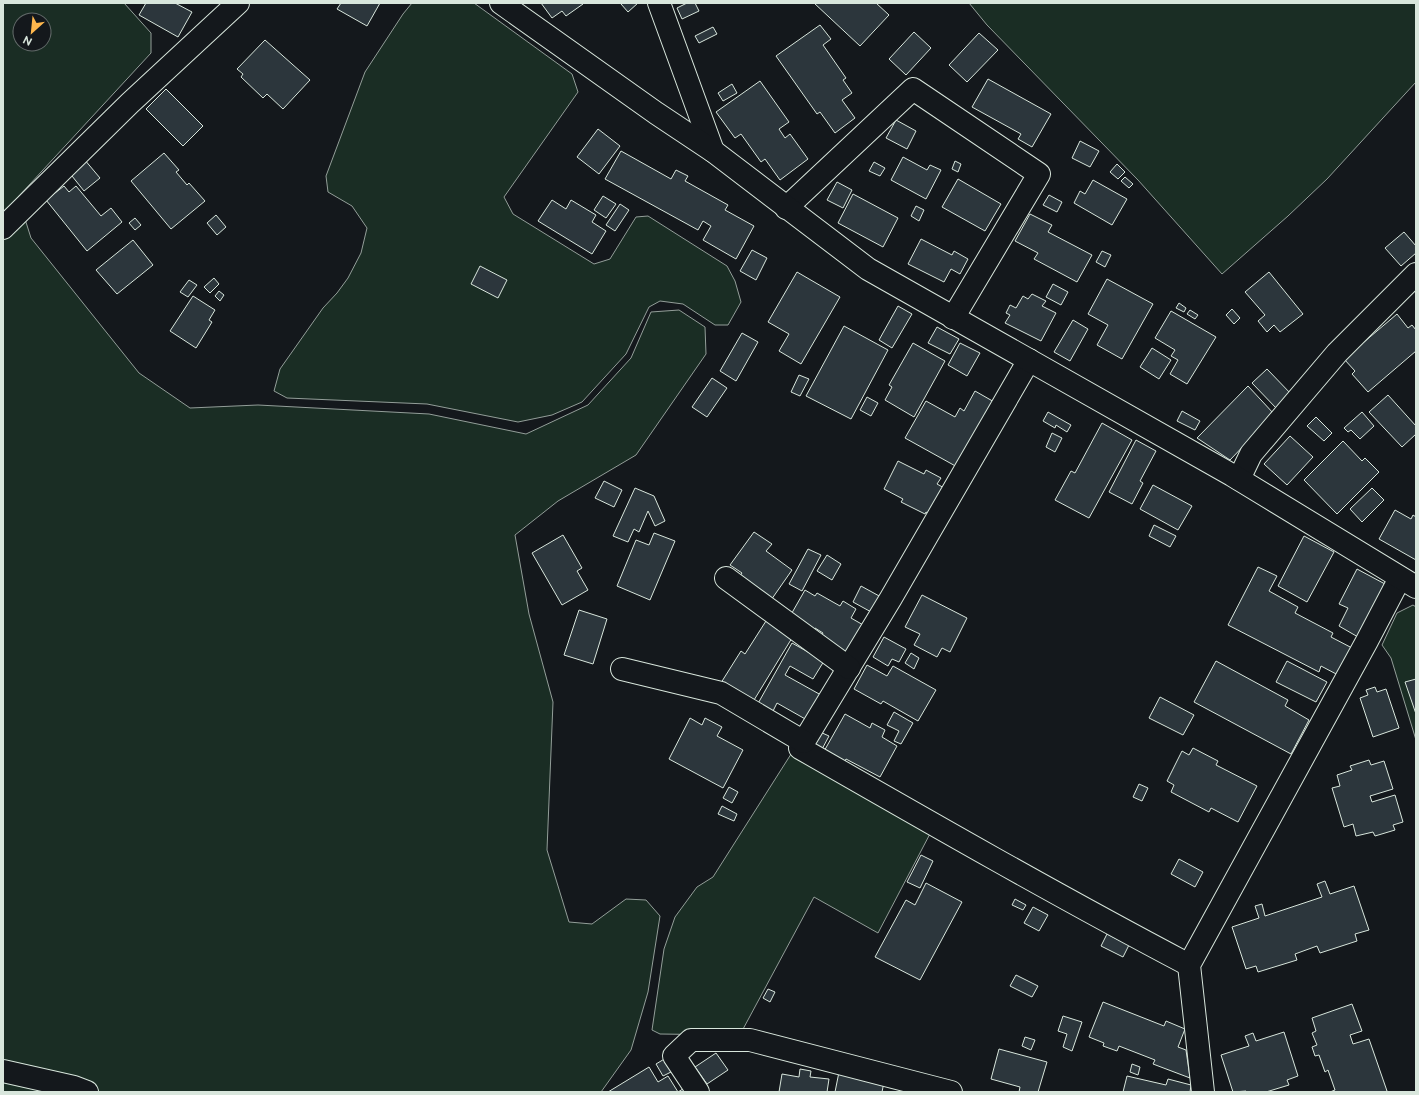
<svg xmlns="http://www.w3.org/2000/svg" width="1419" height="1095" font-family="Raleway,sans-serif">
  <rect width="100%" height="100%" fill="#14181c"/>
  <g fill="#1a2d24" stroke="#939e99" fill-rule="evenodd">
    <path d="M3,3h121l27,30v20l-133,144 13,41 108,135 51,35 68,-3 171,9 97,20 62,-29 43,-47 20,-46 28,-2 26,17 1,27 -70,101 -78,46 -43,34 14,79 24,88 -6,148 22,72 23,2 34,-25 20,1 14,16 -12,76 -17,58 -30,42h-598zM20,20h24v24h-24z"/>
    <polygon points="412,3 474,3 572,74 578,92 504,197 513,214 594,264 610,259 636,217 648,216 727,266 735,281 741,302 728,325 715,325 683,304 660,301 649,307 626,354 582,402 552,415 518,422 427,404 287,398 274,391 280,369 323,308 337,293 348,278 361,253 367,228 352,206 328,192 326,176 365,72 403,14"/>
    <polygon points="969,3 1416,3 1416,82 1327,179 1288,216 1222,274 1138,180 987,25"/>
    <polygon points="1413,605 1416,607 1416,740 1391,658 1382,645 1397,613"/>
    <polygon points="793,751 932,830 878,933 814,897 742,1031 734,1035 660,1034 652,1030 664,949 675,917 697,887 713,877"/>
  </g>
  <g fill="#2c363c" stroke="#d8e6dc">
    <polygon points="146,3 175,3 192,12 178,37 139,15"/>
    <polygon points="341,3 380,3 367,26 337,9"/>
    <polygon points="541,3 582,3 583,4 566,16 562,11 552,18"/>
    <polygon points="623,3 638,3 628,12 621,4"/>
    <polygon points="687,3 695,3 699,11 682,19 677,8"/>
    <polygon points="814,3 876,3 889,15 860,46"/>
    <polygon points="820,25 831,39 823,45 846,78 843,80 852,93 842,100 855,118 835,133 820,112 817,114 776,56"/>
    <polygon points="713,27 717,34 699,43 695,36"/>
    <polygon points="914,32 931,48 906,75 889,59"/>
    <polygon points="979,33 998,50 967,82 949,65"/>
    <polygon points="265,40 310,80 283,109 267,94 263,98 241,77 243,74 237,69"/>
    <polygon points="988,79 1051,114 1032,147 1018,139 1021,134 972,107"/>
    <polygon points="760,81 789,122 779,129 785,138 790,134 808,159 780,180 765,159 761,162 741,134 735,138 716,112"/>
    <polygon points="732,84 737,93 723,101 718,93"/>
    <polygon points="166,89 203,126 183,146 146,109"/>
    <polygon points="896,120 916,131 907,149 886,138"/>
    <polygon points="598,129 620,146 599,174 577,157"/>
    <polygon points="1080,141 1099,151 1090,167 1072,158"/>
    <polygon points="621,151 671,179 676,170 688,176 685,181 728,205 725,210 754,226 736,259 703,240 711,226 703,221 698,230 605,179"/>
    <polygon points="164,153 179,170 176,172 187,185 189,183 205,201 171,229 131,181"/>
    <polygon points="903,157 927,170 930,165 941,170 926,199 891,180"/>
    <polygon points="84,159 100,178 84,191 68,171"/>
    <polygon points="955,161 961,164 958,172 952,169"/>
    <polygon points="874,162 885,168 880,176 869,171"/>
    <polygon points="1117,164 1125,172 1118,179 1110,172"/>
    <polygon points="1125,177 1133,184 1129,188 1121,181"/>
    <polygon points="958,179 1001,204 985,231 942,207"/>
    <polygon points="1093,180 1127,199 1112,225 1074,203 1080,191 1085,194"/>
    <polygon points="837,182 852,190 843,208 827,200"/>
    <polygon points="64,186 69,192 76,186 101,216 111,208 122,222 87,251 46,200"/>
    <polygon points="853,194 898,218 883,247 838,223"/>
    <polygon points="1049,195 1062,202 1057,212 1043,205"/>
    <polygon points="603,196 616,204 606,218 594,210"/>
    <polygon points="552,200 566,209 571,200 596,215 592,222 606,231 592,254 538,221"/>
    <polygon points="620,204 629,210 615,231 606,225"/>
    <polygon points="916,206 924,210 919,221 911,216"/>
    <polygon points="1030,214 1052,225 1048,232 1092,255 1077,282 1034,259 1038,253 1015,241"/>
    <polygon points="216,215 226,227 217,235 207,223"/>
    <polygon points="135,218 141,225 135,230 129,223"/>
    <polygon points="1404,232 1416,246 1416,253 1401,266 1385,248"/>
    <polygon points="921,239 952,255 954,251 968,259 960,274 951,269 944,282 908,264"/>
    <polygon points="133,240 153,265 117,294 96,270"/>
    <polygon points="752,250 767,258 756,280 740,271"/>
    <polygon points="1102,251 1111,255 1105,267 1096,262"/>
    <polygon points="480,266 507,280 498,298 471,284"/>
    <polygon points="797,272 840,297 801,364 779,351 789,334 768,322"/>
    <polygon points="1269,272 1303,314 1280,332 1274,325 1267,332 1258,321 1265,315 1245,292"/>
    <polygon points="214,278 219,284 210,293 204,287"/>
    <polygon points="1107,279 1153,304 1122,359 1097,345 1108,325 1088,314"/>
    <polygon points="189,280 197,285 188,297 180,292"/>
    <polygon points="1053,284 1068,292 1061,305 1046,297"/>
    <polygon points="219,291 224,295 220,301 215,296"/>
    <polygon points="1032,294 1046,301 1042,306 1056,313 1041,341 1005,323 1010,315 1006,313 1010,305 1016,308 1023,296 1028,299"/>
    <polygon points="193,296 215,310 209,320 212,322 196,348 170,331"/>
    <polygon points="1179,303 1186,308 1184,312 1176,308"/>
    <polygon points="898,306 912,314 892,348 879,340"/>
    <polygon points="1232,309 1240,318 1234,324 1226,315"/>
    <polygon points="1190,310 1198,315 1195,319 1187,314"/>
    <polygon points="1171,311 1216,337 1187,384 1170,374 1178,360 1171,356 1175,350 1155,338"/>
    <polygon points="1397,314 1408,328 1412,325 1416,330 1416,351 1368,392 1352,374 1355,371 1344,359"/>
    <polygon points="1073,320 1088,329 1070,361 1054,352"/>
    <polygon points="844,326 888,350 851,419 806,396"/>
    <polygon points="937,327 959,339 950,354 928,343"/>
    <polygon points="742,333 758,342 736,381 720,371"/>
    <polygon points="913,343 945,361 914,417 885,400 892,387 889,385"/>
    <polygon points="960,343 980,353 967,376 948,365"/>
    <polygon points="1152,348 1171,360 1159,379 1140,367"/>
    <polygon points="1267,369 1292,395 1277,409 1252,383"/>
    <polygon points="799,375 809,379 800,396 791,392"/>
    <polygon points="712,378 727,388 707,417 692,407"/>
    <polygon points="1248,386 1274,414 1230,460 1197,438"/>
    <polygon points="975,391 996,403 959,468 905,438 926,401 955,417 960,408 964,411"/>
    <polygon points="1388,395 1416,426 1416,434 1402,447 1369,412"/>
    <polygon points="867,397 878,403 871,416 860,410"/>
    <polygon points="1182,411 1200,421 1195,430 1177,421"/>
    <polygon points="1048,412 1071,425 1067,432 1056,425 1055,428 1043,421"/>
    <polygon points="1362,412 1374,426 1360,439 1351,430 1348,432 1344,428"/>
    <polygon points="1316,417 1332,433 1324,441 1307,426"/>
    <polygon points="1102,423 1132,440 1089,518 1055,500 1071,471 1075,473"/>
    <polygon points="1052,433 1062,438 1055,452 1046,447"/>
    <polygon points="1290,436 1313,457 1287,485 1264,464"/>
    <polygon points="1136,440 1156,451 1140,481 1143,483 1132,504 1109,492"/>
    <polygon points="1343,441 1362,461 1365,458 1379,472 1337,514 1304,480"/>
    <polygon points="898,461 924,474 926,470 941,478 937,484 946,489 932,516 926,512 925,514 901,502 903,499 884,489"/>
    <polygon points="604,481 622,490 614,507 595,498"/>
    <polygon points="1153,485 1192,506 1178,530 1140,509"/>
    <polygon points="635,488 654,496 665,521 655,526 648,511 639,532 634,529 628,542 613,536"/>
    <polygon points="1372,488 1384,500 1362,522 1350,509"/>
    <polygon points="1395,510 1411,519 1413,515 1416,517 1416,560 1379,539"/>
    <polygon points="1154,525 1176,536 1170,547 1149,536"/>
    <polygon points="754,532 772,544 766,551 792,570 769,603 737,580 742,573 730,565"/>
    <polygon points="654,533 675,541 650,600 617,586 636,540 649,545"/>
    <polygon points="563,535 582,568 577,571 588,590 562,605 532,553"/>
    <polygon points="1304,536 1334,552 1307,602 1278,586"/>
    <polygon points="808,549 821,555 802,591 789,584"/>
    <polygon points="827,555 841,564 832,580 817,571"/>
    <polygon points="1258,567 1277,576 1269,591 1298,607 1295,613 1333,633 1331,637 1354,649 1340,676 1321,666 1319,672 1228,625"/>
    <polygon points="1357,569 1385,584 1358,637 1339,626 1348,608 1339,604"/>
    <polygon points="861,586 881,597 873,613 853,602"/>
    <polygon points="805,590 815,596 817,593 840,606 843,601 856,609 851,618 865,626 848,656 819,640 823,633 815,628 813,632 789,618"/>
    <polygon points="922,595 967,618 950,652 942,648 937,657 914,645 920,634 905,627"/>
    <polygon points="579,610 607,619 593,664 564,655"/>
    <polygon points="766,621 792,638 751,705 719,686 741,651 745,654"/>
    <polygon points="884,637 906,649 899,662 892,659 888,666 873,657"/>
    <polygon points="792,643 824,661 813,679 790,666 785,675 821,695 807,720 777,703 771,715 756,707"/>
    <polygon points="911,653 919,658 914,669 905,663"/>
    <polygon points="1216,661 1288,700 1285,706 1309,720 1291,754 1194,702"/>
    <polygon points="1287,661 1327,682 1316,702 1276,682"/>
    <polygon points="867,665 887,676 893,666 936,690 918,721 883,701 881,704 854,689"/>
    <polygon points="1416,679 1416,714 1405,682"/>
    <polygon points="1375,687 1377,692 1386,689 1399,728 1373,737 1360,698 1368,695 1366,690"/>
    <polygon points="1160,697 1194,715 1183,735 1149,718"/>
    <polygon points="894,712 913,723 901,744 894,741 899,731 887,725"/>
    <polygon points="845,714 870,728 872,723 885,730 882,737 897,746 880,777 846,759 843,764 823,753"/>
    <polygon points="690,718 702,725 705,718 722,727 717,736 743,750 723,788 669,759"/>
    <polygon points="820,732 829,736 820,753 812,749"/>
    <polygon points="1193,748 1218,761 1216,765 1257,786 1238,822 1211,808 1209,812 1171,792 1174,785 1167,781 1182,751 1189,755"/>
    <polygon points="1369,760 1371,765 1384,761 1393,789 1370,796 1372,802 1395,795 1403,822 1393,825 1395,830 1375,836 1373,832 1356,836 1353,824 1344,827 1332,788 1340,786 1337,775 1352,770 1350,766"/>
    <polygon points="1139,784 1148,788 1142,801 1133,797"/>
    <polygon points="729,787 738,792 732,803 723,798"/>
    <polygon points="722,806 737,814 734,821 718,814"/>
    <polygon points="921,855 933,861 920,888 907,882"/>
    <polygon points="1179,859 1203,872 1195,887 1171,874"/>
    <polygon points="1325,881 1330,894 1354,886 1369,930 1355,934 1357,941 1320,953 1317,946 1295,954 1297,960 1258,972 1256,966 1246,969 1232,927 1259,918 1255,906 1262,904 1265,916 1322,897 1317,884"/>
    <polygon points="926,883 962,902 920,980 875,957 906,900 915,905"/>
    <polygon points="1015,899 1026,905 1023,910 1012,905"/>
    <polygon points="1033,907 1048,915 1039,931 1024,923"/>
    <polygon points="1107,934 1129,945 1123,957 1101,946"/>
    <polygon points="1016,975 1038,986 1032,997 1010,986"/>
    <polygon points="768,989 775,992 770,1002 763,998"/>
    <polygon points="1103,1002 1164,1026 1166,1021 1185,1029 1178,1047 1186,1050 1190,1078 1153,1064 1155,1060 1119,1046 1117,1051 1103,1046 1104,1043 1089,1037"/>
    <polygon points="1352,1004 1362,1031 1350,1035 1353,1044 1369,1039 1387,1091 1384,1092 1330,1092 1335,1090 1328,1070 1325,1072 1319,1055 1315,1056 1312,1047 1317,1045 1312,1033 1316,1031 1312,1018"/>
    <polygon points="1063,1016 1082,1022 1072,1051 1063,1047 1067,1034 1058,1031"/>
    <polygon points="1284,1032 1298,1076 1287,1080 1289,1085 1266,1092 1247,1092 1246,1091 1233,1092 1221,1055 1249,1046 1245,1036 1253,1033 1256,1041"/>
    <polygon points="1025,1037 1035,1040 1031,1050 1022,1046"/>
    <polygon points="999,1049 1047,1062 1038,1092 1019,1092 1020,1087 991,1079"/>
    <polygon points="716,1053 728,1070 707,1084 695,1067"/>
    <polygon points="666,1058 673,1071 663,1076 656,1064"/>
    <polygon points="1132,1064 1140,1067 1138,1075 1130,1072"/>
    <polygon points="649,1067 658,1082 668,1076 678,1092 686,1087 689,1092 608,1092"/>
    <polygon points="800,1069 811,1071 810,1077 829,1079 827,1092 779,1092 782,1074 799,1077"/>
    <polygon points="839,1072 884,1082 882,1092 835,1092"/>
    <polygon points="1127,1076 1166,1085 1168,1079 1191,1085 1190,1092 1123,1092"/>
  </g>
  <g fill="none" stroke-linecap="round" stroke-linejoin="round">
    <defs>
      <g id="minor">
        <polyline points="659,3 713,151"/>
        <polyline points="786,208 913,89 1039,174 953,318"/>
        <polyline points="3,228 130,103 238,3"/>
        <path d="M1029,360l-138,238 -91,150c129,74 258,148 389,217"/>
        <polyline points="1239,479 1251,454 1337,353 1416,274"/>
        <polyline points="726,578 849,668"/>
        <polyline points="622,669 721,693 804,742"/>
        <polyline points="3,1071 74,1087 87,1092"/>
        <polyline points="698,1092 674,1056 691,1040 750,1040 951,1092"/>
        <polyline points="1203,1092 1189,965 1367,641 1400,578"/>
      </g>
      <polyline id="tertiary" points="501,3 656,113 713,151 868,269 1232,475 1416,587"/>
    </defs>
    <use href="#minor" stroke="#d8e6dc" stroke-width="24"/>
    <use href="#tertiary" stroke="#d8e6dc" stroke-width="24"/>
    <use href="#minor" stroke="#14181c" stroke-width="22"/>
    <use href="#tertiary" stroke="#14181c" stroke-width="22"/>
  </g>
  <rect width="1419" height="1095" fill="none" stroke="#d8e6dc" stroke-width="8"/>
  <g transform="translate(32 32) rotate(207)"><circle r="19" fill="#14181c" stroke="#626a69"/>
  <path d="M0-3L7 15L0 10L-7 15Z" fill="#ffb74d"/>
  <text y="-6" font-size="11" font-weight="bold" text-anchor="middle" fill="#d8e6dc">N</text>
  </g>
</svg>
